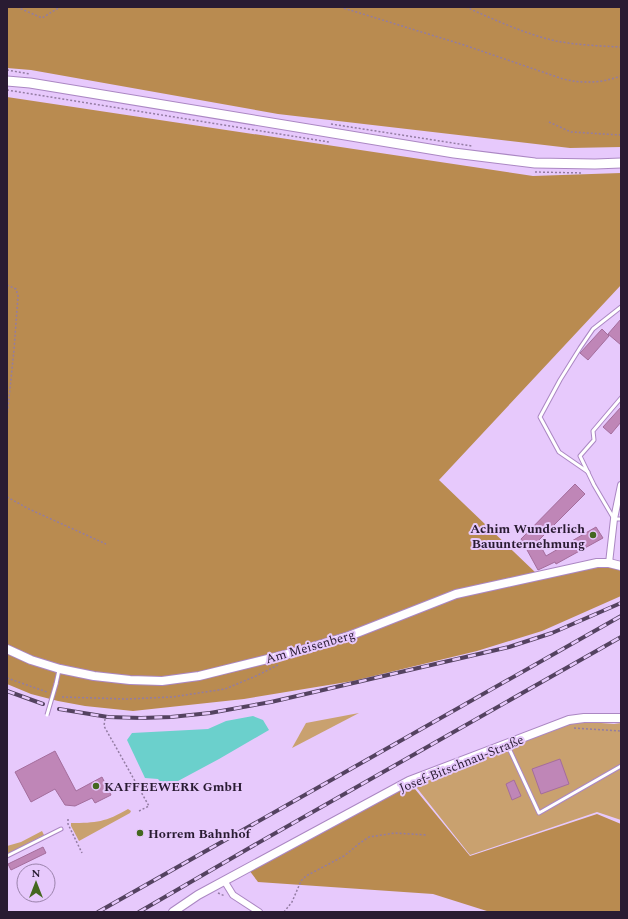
<svg xmlns="http://www.w3.org/2000/svg" width="628" height="919" font-family="Spectral,serif">
  <rect width="100%" height="100%" fill="#e7c9fc"/>
  <g fill="#c9a16f">
    <polygon points="359,713 292,748 306,723"/>
    <polygon points="588,722 614,724 621,723 621,820 597,812 470,855 413,783 569,723"/>
    <path d="M128,809l3,2 -1,2 -51,28 -8,-15v-3c25,0 35,-1 57,-14z"/>
    <polygon points="42,831 44,835 7,854 7,846 21,842"/>
  </g>
  <g fill="#b98b50">
    <polygon points="7,7 621,7 621,147 570,148 278,114 31,70 7,68"/>
    <path d="M7,97l526,79 88,-3v112l-182,195 98,94c22,-3 65,-13 84,-3v25l-79,35 -65,20 -124,30 -109,18 -111,12 -48,-5 -27,-5 -27,-7 -24,-10z"/>
    <polygon points="410,783 470,856 597,814 621,824 621,912 490,912 433,894 258,882 249,870"/>
  </g>
  <polygon fill="#6bd0cc" points="253,716 263,720 269,730 219,759 165,788 158,779 145,778 127,740 132,733 208,729 226,721"/>
  <g fill="#bf86b7" stroke="#a46d9c">
    <polygon points="621,319 621,345 608,334"/>
    <polygon points="602,329 609,336 588,360 580,353"/>
    <polygon points="621,407 621,422 611,434 603,427"/>
    <polygon points="575,484 585,494 538,541 546,556 596,527 603,538 556,564 555,562 538,570 521,539"/>
    <polygon points="55,751 76,791 102,777 111,795 95,803 92,798 75,806 65,805 55,789 31,802 15,772"/>
    <polygon points="560,759 569,784 541,794 532,769"/>
    <polygon points="514,780 521,796 512,800 506,784"/>
    <polygon points="43,847 46,853 11,870 8,864"/>
  </g>
  <g fill="none" stroke-linecap="round" stroke-linejoin="round">
    <defs>
      <g id="service">
        <polyline points="621,398 593,431 594,440 580,456 594,485 614,519 621,519"/>
        <polyline points="588,472 559,452 540,417 560,380 580,348 593,329 621,307"/>
        <polyline points="56,684 59,670"/>
        <polyline points="507,744 539,813 621,766"/>
        <polyline points="7,856 61,829"/>
      </g>
      <g id="minor">
        <polyline points="609,563 614,519 621,485"/>
        <polyline points="225,882 233,895 259,912"/>
      </g>
      <g id="tertiary">
        <polyline points="7,649 31,660 60,669 94,676 130,680 162,681 199,676 292,653 349,636 456,594 597,563 609,563 621,566"/>
        <polyline points="173,912 198,895 409,781 569,720 584,718 621,718"/>
      </g>
      <polyline id="secondary" points="7,81 30,83 454,153 535,163 595,164 621,163"/>
    </defs>
    <use href="#service" stroke="#ab87c3" stroke-width="5"/>
    <use href="#minor" stroke="#ab87c3" stroke-width="8"/>
    <use href="#tertiary" stroke="#ab87c3" stroke-width="10"/>
    <use href="#secondary" stroke="#ab87c3" stroke-width="11"/>
    <g stroke="#937ca2" stroke-width="1.5" stroke-dasharray="2 2" stroke-linecap="butt">
      <polyline points="17,7 42,18 60,7"/>
      <path d="M340,7l124,38 99,34c21,5 38,4 58,-3"/>
      <path d="M466,7c29,13 59,27 90,34 21,4 44,5 65,6"/>
      <polyline points="7,70 30,74"/>
      <polyline points="7,90 329,142"/>
      <polyline points="549,122 571,132 621,135"/>
      <polyline points="331,124 472,146"/>
      <polyline points="535,172 583,173"/>
      <polyline points="7,285 16,289 18,296 14,350 7,417"/>
      <polyline points="7,497 29,509 106,544"/>
      <polyline points="7,678 47,692"/>
      <polyline points="62,697 126,699 172,697 225,689 256,676 278,665"/>
      <polyline points="105,719 104,726 149,806 139,811"/>
      <polyline points="574,728 621,731"/>
      <polyline points="68,819 68,824 82,853"/>
      <polyline points="218,893 225,896"/>
      <polyline points="284,912 292,902 301,881 306,876 344,856 360,843 369,837 395,833 426,835"/>
    </g>
    <use href="#service" stroke="#fff" stroke-width="3"/>
    <use href="#minor" stroke="#fff" stroke-width="6"/>
    <use href="#tertiary" stroke="#fff" stroke-width="8"/>
    <use href="#secondary" stroke="#fff" stroke-width="9"/>
    <defs>
      <g id="rail">
        <polyline points="7,691 43,704"/>
        <polyline points="59,709 108,717 141,718 171,717 210,713 271,702 509,647 552,633 621,603"/>
        <polyline points="98,912 621,616"/>
        <polyline points="139,912 251,847 621,637"/>
      </g>
    </defs>
    <use href="#rail" stroke="#544260" stroke-width="4"/>
    <use href="#rail" stroke="#e7c9fc" stroke-width="2.5" stroke-dasharray="8" stroke-linecap="butt"/>
    <defs>
      <polyline id="service-bridge" points="47,715 56,684"/>
    </defs>
    <use href="#service-bridge" stroke="#ab87c3" stroke-width="5" stroke-linecap="butt"/>
    <use href="#service-bridge" stroke="#fff" stroke-width="3"/>
  </g>
  <g fill="#44671f" stroke="#e7c9fc" stroke-width="1.5">
    <circle cx="593" cy="535" r="4"/>
    <circle cx="96" cy="786" r="4"/>
    <circle cx="140" cy="833" r="4"/>
  </g>
  <g text-anchor="middle" stroke-width="4" stroke-linejoin="round" paint-order="stroke">
    <g font-size="13" font-weight="bold" fill="#291b32" stroke="#e7c9fc" text-anchor="start">
      <text x="585" y="533" text-anchor="end">Achim Wunderlich<tspan x="585" dy="15">Bauunternehmung</tspan></text>
      <text x="104" y="791">KAFFEEWERK GmbH</text>
      <text x="148" y="838">Horrem Bahnhof</text>
    </g>
    <g font-size="13" fill="#291b32" stroke="#e7c9fc">
      <text transform="translate(310 646) rotate(-16)" y="5">Am Meisenberg</text>
      <text transform="translate(461 763) rotate(-22)" y="5">Josef-Bitschnau-Straße</text>
    </g>
  </g>
  <rect width="628" height="919" fill="none" stroke="#291b32" stroke-width="16"/>
  <g transform="translate(36 883)"><circle r="19" fill="#e7c9fc" stroke="#9b83ab"/>
  <path d="M0-3L7 15L0 10L-7 15Z" fill="#44671f"/>
  <text y="-6" font-size="11" font-weight="bold" text-anchor="middle" fill="#291b32">N</text>
  </g>
</svg>
